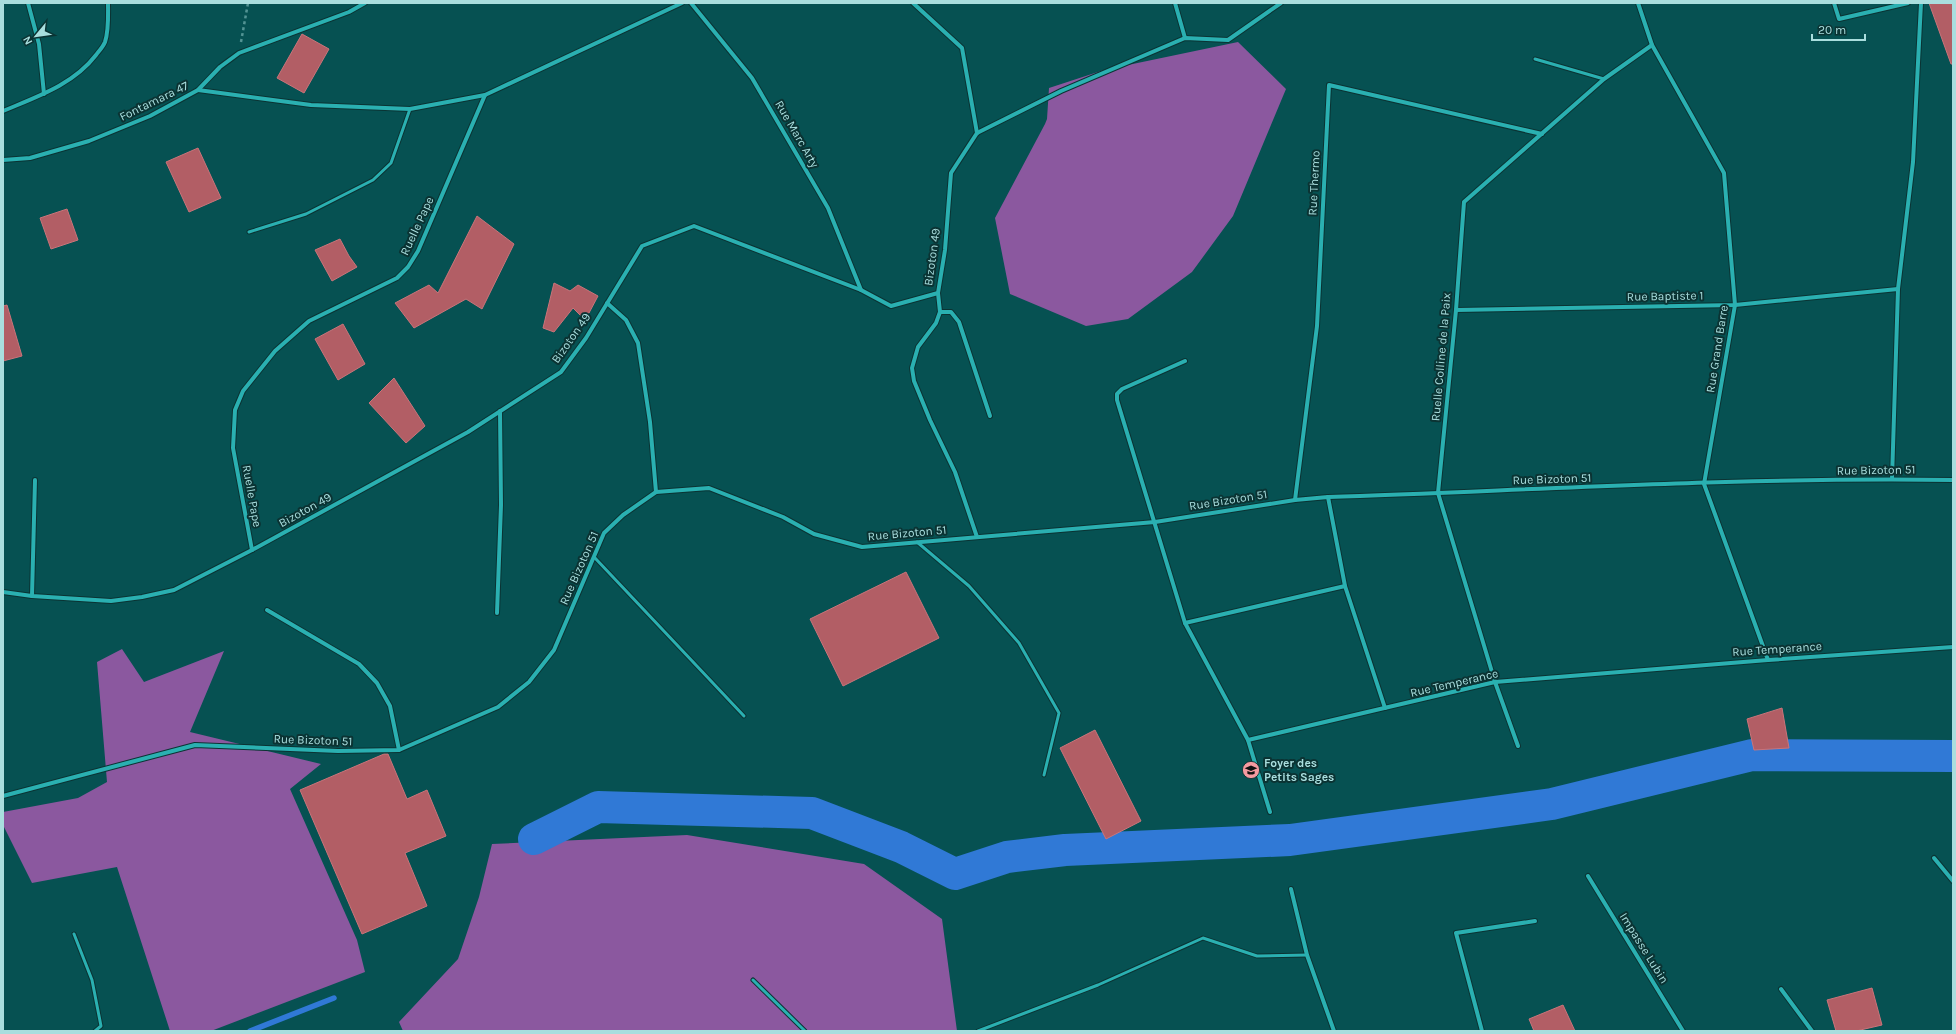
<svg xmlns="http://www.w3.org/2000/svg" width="1956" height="1034" font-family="Karla,sans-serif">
  <rect width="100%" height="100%" fill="#065152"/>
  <g fill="#8b589f">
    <polygon points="1238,42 1286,89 1233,216 1192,272 1128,319 1086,326 1010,294 995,218 1045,124 1047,119 1049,88 1104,70"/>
    <polygon points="122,649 144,682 224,651 190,732 321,764 290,789 357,940 365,972 211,1031 170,1031 117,867 32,883 3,825 3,812 78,798 107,782 97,662"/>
    <polygon points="687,835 864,864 942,919 957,1031 403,1031 399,1022 458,959 479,897 492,844"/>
  </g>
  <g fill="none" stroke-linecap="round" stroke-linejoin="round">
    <polyline stroke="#3079d6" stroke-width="5.5" points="250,1031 334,998"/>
    <polyline stroke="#3079d6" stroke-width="32" points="534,839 598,807 812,813 901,847 955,874 1007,857 1065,850 1290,840 1552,804 1752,755 1953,756"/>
  </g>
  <g fill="#b25e65" stroke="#ca747a">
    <polygon points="1929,3 1953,3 1953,64 1951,64"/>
    <polygon points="302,34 329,49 304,93 277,78"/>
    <polygon points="198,148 221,198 189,212 166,162"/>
    <polygon points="67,209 78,240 51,249 40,218"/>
    <polygon points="477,216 514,244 482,309 466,299 414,328 395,303 429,285 438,293"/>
    <polygon points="340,239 349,256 357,267 332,281 315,250"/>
    <polygon points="554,283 570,291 578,285 598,296 589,313 583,318 573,308 554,332 543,328"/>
    <polygon points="7,305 22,356 3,361 3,306"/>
    <polygon points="343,324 365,364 338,380 315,339"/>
    <polygon points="394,378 425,426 406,443 369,403"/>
    <polygon points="906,572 939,638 843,686 810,619"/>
    <polygon points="1782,708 1789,748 1754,750 1747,719"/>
    <polygon points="1095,730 1141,821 1106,839 1060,748"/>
    <polygon points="384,754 388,754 407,799 427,790 446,836 405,853 427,906 362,934 300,790"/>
    <polygon points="1872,988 1882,1025 1856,1031 1836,1031 1827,1000"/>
    <polygon points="1563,1005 1575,1031 1534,1031 1529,1019"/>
  </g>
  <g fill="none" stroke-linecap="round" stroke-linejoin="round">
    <defs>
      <g id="service">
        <polyline points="1535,59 1604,79"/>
        <polyline points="249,232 306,214 373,180 391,163 410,109"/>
        <polyline points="917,542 969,586 1019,643 1059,713 1044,775"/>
        <polyline points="595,558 744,716"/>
        <polyline points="74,934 92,980 101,1026 95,1031"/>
        <polyline points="753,980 805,1031"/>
        <polyline points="978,1031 1098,985 1203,938 1257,956 1307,955"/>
      </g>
      <g id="minor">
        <polyline points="28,3 39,44 44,94"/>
        <polyline points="691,3 752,78 828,208 861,290"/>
        <polyline points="913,3 962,48 977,133"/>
        <polyline points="1175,3 1185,38"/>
        <polyline points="1638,3 1652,45 1724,173 1735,305 1704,484 1768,660"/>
        <polyline points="1834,3 1839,19 1908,3"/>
        <polyline points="198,90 311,105 410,109 485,95"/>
        <path d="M3,111c33,-14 70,-26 93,-56 3,-4 7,-8 9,-13 4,-12 3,-26 3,-39"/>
        <polyline points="977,133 1061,91 1185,38 1228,40 1281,3"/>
        <polyline points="3,160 30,158 89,141 150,116 198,90 220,67 239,53 349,12 365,3"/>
        <polyline points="938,293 940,312 936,323 918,347 912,368 914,381 930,420 955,472 977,537"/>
        <polyline points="607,303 626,320 638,343 650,422 656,492"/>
        <polyline points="1456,310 1735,305 1898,289"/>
        <polyline points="940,312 951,312 959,322 990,416"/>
        <polyline points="1185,361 1122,389 1117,394 1117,400 1185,623 1248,740 1495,682 1768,660 1953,647"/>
        <polyline points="1892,479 1898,289 1913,162 1921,3"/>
        <polyline points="1328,497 1345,586 1385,708"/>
        <polyline points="1295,500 1317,326 1329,85 1542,134"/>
        <polyline points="252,550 233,448 235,410 243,391 275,351 309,321 397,278 408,267 418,251 485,95 682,3"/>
        <polyline points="3,592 32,596 111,601 142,597 174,590 252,550 468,432 561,372 586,338 642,246 694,226 861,290 891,306 938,293 945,250 951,173 977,133"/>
        <polyline points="32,596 35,480"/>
        <polyline points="267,610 359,664 377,683 390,706 399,750"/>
        <polyline points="497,613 501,505 500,411"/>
        <polyline points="1185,623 1345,586"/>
        <polyline points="1248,740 1270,812"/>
        <polyline points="1518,746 1495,682 1438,493 1456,310 1464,202 1604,79 1652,45"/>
        <path d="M3,796l192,-51 143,6 61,-1 99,-43 31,-25 25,-32 50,-117 19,-18 33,-23 53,-4 74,29 31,17 48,13 293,-25 140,-22 33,-3c208,-7 417,-20 625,-17"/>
        <polyline points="1934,858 1953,881"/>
        <polyline points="1588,876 1683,1031"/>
        <polyline points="1291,889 1307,955 1334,1031"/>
        <polyline points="1781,989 1812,1031"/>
        <polyline points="1482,1031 1456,933 1535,921"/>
      </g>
    </defs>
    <use href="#service" stroke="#0b3333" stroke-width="5"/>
    <use href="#minor" stroke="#0b3333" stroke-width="6"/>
    <polyline stroke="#539494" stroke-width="2.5" stroke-dasharray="3 3" stroke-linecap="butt" points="241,42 248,3"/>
    <use href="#service" stroke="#2ab0b1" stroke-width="3"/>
    <use href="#minor" stroke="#2ab0b1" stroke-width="4"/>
  </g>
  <defs>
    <symbol id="school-disc" viewBox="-11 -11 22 22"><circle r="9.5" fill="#f49aa0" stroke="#0b3333"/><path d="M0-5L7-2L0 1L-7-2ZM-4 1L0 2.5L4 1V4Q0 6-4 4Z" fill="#111"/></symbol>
  </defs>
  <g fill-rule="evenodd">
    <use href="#school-disc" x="1241" y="760" width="20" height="20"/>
  </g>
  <g text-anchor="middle" stroke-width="4" stroke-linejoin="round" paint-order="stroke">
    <g font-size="12" fill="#a9dede" stroke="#0b3333">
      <text transform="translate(154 101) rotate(-26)" y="4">Fontamara 47</text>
      <text transform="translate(797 134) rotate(60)" y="4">Rue Marc Arty</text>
      <text transform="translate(1314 183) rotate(-87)" y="4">Rue Thermo</text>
      <text transform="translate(417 226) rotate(-65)" y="4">Ruelle Pape</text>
      <text transform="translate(932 257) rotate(-82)" y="4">Bizoton 49</text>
      <text transform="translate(1665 296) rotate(-1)" y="4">Rue Baptiste 1</text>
      <text transform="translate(571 338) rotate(-55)" y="4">Bizoton 49</text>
      <text transform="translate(1717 349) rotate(-81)" y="4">Rue Grand Barre</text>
      <text transform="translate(1441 357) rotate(-85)" y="4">Ruelle Colline de la Paix</text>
      <text transform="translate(1876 470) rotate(-1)" y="4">Rue Bizoton 51</text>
      <text transform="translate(1552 479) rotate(-2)" y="4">Rue Bizoton 51</text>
      <text transform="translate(252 496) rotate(80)" y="4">Ruelle Pape</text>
      <text transform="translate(1228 500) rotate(-9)" y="4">Rue Bizoton 51</text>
      <text transform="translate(305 510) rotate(-29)" y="4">Bizoton 49</text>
      <text transform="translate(907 533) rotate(-5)" y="4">Rue Bizoton 51</text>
      <text transform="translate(579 568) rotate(-66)" y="4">Rue Bizoton 51</text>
      <text transform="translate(1777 649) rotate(-4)" y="4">Rue Temperance</text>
      <text transform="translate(1454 683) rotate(-13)" y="4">Rue Temperance</text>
      <text transform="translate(313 740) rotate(2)" y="4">Rue Bizoton 51</text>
      <text transform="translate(1644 948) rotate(58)" y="4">Impasse Lubin</text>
    </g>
    <g font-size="12" font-weight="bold" fill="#a9dede" stroke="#0b3333" text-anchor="start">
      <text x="1264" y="767">Foyer des<tspan x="1264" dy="14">Petits Sages</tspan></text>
    </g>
  </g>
  <rect width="1956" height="1034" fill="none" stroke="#a9dede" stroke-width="8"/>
  <g transform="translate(36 36) rotate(241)" stroke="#0b3333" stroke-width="3" paint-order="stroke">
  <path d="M0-3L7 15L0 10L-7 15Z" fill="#a9dede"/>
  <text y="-6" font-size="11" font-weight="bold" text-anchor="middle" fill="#a9dede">N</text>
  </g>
  <path d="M1812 34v6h53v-6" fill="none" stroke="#a9dede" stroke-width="2"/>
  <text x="1818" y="34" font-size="12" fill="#a9dede" stroke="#0b3333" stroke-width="3" paint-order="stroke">20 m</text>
</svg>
